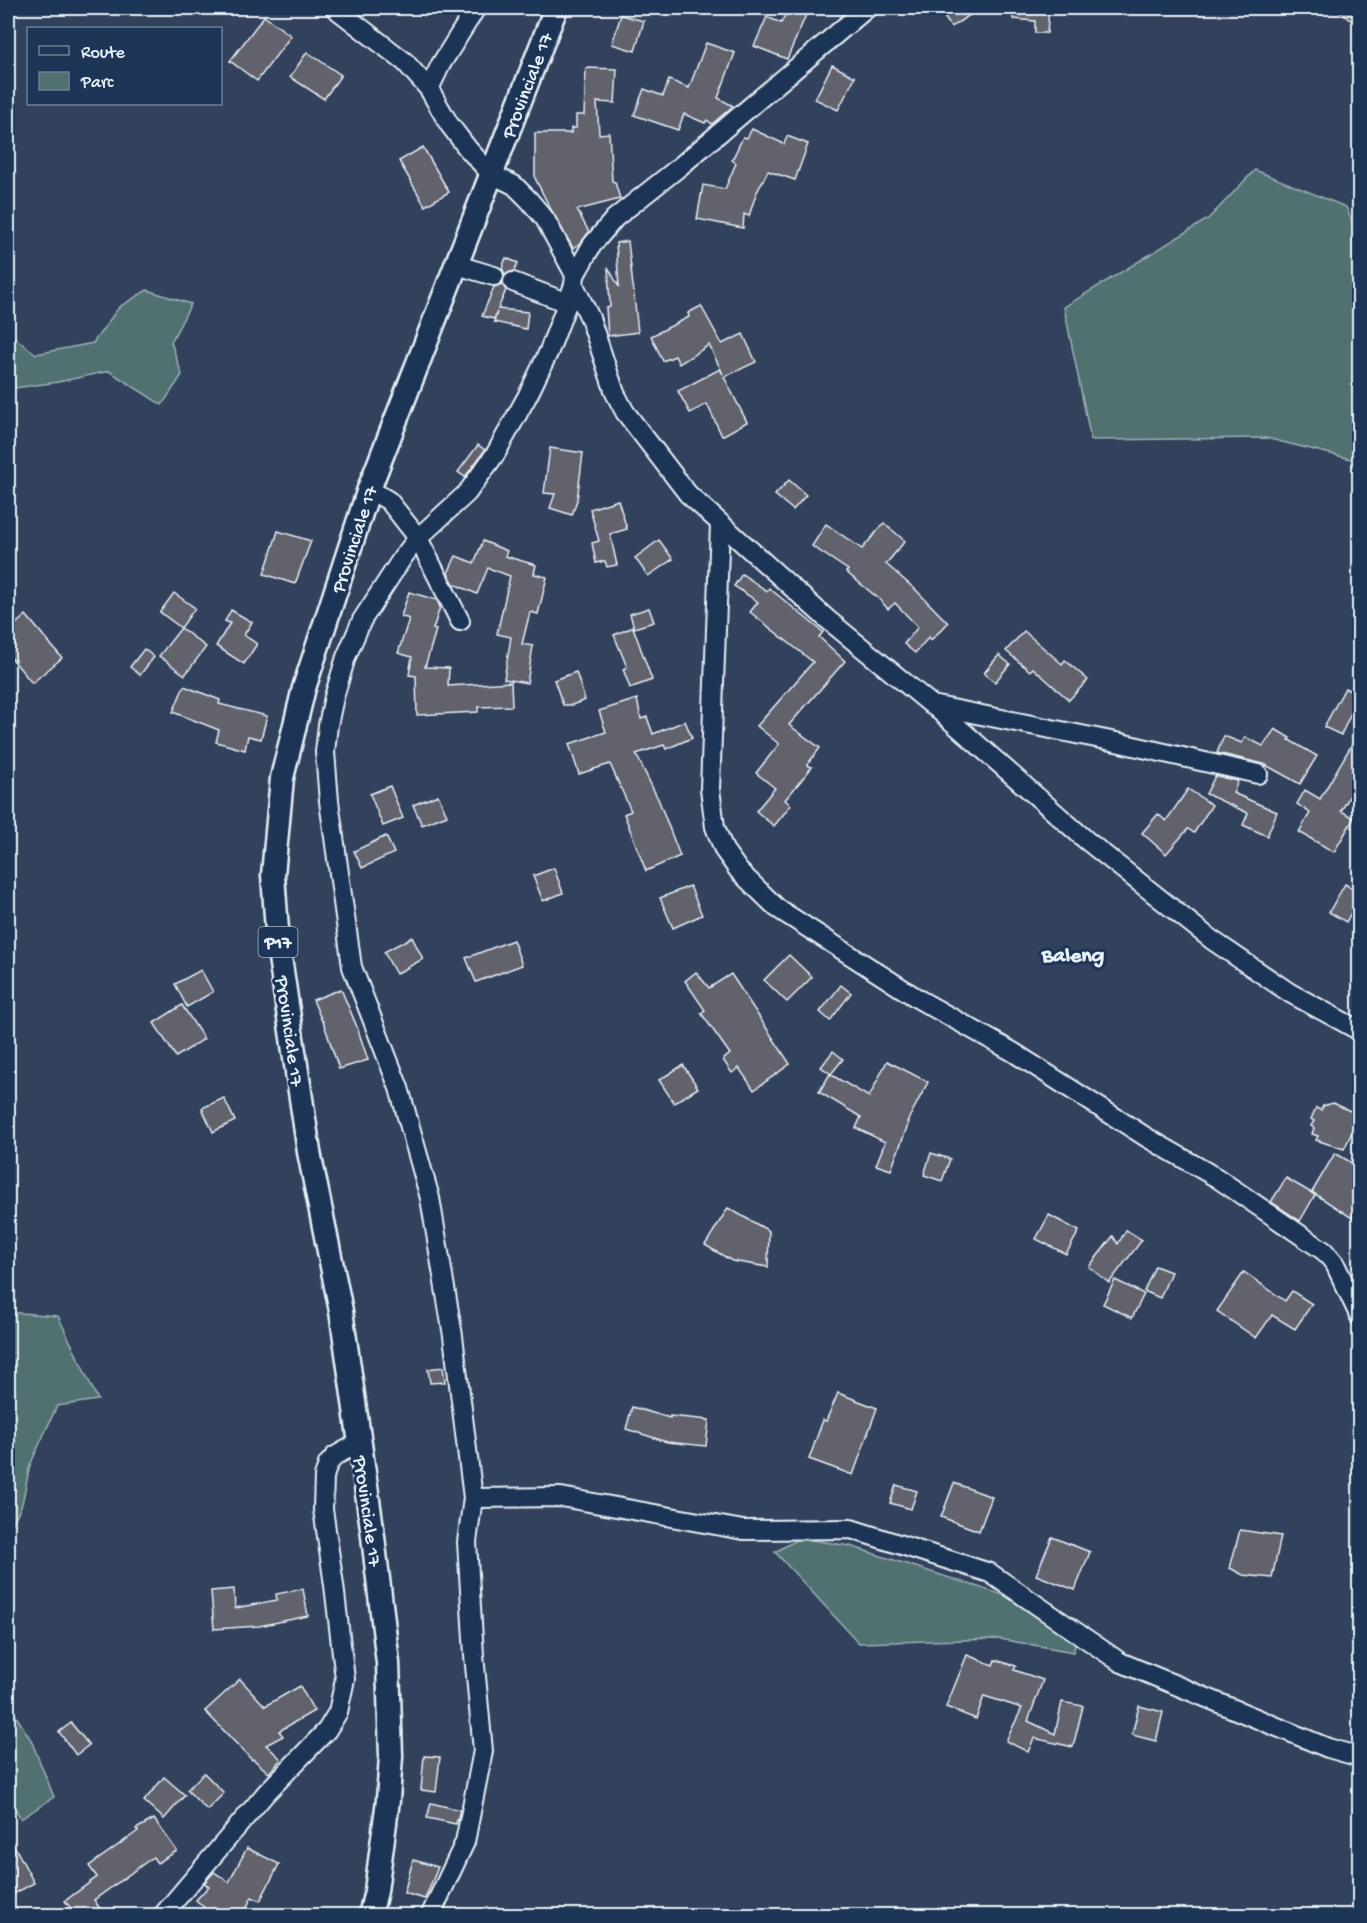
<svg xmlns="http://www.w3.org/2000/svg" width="1367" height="1923" font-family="'Gochi Hand',sans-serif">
  <rect width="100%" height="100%" fill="#32425d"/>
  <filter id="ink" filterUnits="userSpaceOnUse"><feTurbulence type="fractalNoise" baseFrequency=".0167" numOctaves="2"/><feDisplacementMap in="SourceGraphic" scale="12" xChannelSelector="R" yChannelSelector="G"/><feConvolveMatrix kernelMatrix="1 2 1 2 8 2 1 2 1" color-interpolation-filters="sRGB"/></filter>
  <g filter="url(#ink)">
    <g fill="#517171" stroke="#9cb1b4" stroke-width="1.5">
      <polygon points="1255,170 1346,207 1359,237 1359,461 1266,438 1091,440 1064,307 1208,219"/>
      <polygon points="147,290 191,304 171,342 182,375 162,405 109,371 58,382 8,389 8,333 36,354 93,343 119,307"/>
      <polygon points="8,1312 58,1316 98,1400 57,1406 30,1465 22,1504 8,1533"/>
      <polygon points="800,1538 850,1546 1031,1604 1076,1633 1074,1652 999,1639 859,1643 775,1552"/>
      <polygon points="8,1703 31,1740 54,1797 21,1819 8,1795"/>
    </g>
    <g fill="#62626c" stroke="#e8f1f8" stroke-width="1.5">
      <polygon points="789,8 809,8 787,59 754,46 767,17 781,23"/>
      <polygon points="938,8 981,8 951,27"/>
      <polygon points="1014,8 1049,8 1047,33 1035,33 1035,21 1013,19"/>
      <polygon points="1334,8 1359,8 1359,26"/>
      <polygon points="621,15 644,21 635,51 612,44"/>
      <polygon points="264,16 291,36 257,81 230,61"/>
      <polygon points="706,43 735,53 718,98 733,106 712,124 707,120 705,123 684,114 678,130 634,115 644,89 663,96 669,80 689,88"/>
      <polygon points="307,52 341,75 324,99 290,77"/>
      <polygon points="832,65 855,77 838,110 815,99"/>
      <polygon points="586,68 617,69 615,103 597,102 599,134 609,133 612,181 615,182 620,199 577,210 589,232 580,244 573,248 549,206 535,178 535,133 571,133 571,128 576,128 576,115 584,115"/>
      <polygon points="752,129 784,144 787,136 808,144 795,180 768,171 756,194 749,216 744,214 743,228 697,219 703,185 725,189 736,163 732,160 743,137 747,138"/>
      <polygon points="423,147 449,192 425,206 399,161"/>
      <polygon points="628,241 638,332 608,336 606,308 610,307 608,267 619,287 616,243"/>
      <polygon points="506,258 518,263 514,271 505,274 502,268"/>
      <polygon points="502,284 506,290 498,309 528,312 526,329 494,322 497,312 494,319 482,316 494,287"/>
      <polygon points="701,306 722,344 743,334 756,362 724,377 747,422 722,436 707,404 690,413 678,391 720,369 723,374 709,345 679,364 675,356 663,361 651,336 689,317 688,313"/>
      <polygon points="478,445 485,450 465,477 458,472"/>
      <polygon points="550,448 583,453 577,500 572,515 550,508 555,494 544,493"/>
      <polygon points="789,480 806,495 793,510 775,495"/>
      <polygon points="618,500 627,529 610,534 617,565 607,567 605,561 596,563 592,543 599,541 590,509"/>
      <polygon points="884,523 905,541 886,564 916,590 948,623 931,640 929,637 915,653 904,644 918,627 895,603 888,609 878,598 846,572 848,570 812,546 826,524 862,549"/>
      <polygon points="278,531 311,541 295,584 264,574"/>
      <polygon points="659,540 673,559 648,576 635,558"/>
      <polygon points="483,541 507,551 505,556 536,565 534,574 547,577 538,614 530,612 522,644 533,646 527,683 504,679 511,637 497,634 510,576 488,568 477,594 454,584 448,573 456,556 474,563"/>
      <polygon points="742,574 767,591 769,588 823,632 819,637 845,661 789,725 820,748 807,765 812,767 785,800 791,805 774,826 756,811 775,788 756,773 779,744 757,726 813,662 750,612 758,602 734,586"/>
      <polygon points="409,592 437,600 440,607 433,629 436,630 425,667 449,668 448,686 511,682 512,706 478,707 478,712 417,715 416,676 409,675 412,657 398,653 409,619 401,616"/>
      <polygon points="174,593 195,608 181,628 160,612"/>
      <polygon points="649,608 654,622 634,628 630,614"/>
      <polygon points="231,610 252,622 244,635 257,644 244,664 216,646 230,623 225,621"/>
      <polygon points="26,615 62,658 32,683 8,654 8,631"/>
      <polygon points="633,627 652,680 630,688 623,669 627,667 614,635"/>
      <polygon points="181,628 206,647 185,675 159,656"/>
      <polygon points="1024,631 1062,664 1065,660 1088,680 1069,700 1033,668 1030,671 1006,651"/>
      <polygon points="144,649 154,657 140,675 130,667"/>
      <polygon points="999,655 1010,664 995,682 984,673"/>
      <polygon points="576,672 585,700 572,705 563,705 554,680"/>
      <polygon points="184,686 220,700 219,704 267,716 261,739 248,736 245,750 216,742 219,730 173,712"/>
      <polygon points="1345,688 1359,696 1359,706 1354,715 1351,713 1341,735 1324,727"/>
      <polygon points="637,699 641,719 647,717 653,734 685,721 692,738 666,749 664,745 636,754 659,801 680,856 646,871 624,814 631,811 610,764 579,774 569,744 606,732 599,711"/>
      <polygon points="1275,729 1290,738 1289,740 1317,756 1300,784 1264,764 1217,753 1224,736 1242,743 1245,737 1263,746"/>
      <polygon points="1359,732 1359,780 1341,811 1354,818 1334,852 1299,832 1310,813 1297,804 1305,790 1320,799"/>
      <polygon points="1215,776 1238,781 1233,793 1277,812 1267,836 1243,825 1248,813 1206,794"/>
      <polygon points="390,786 403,818 383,826 370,794"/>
      <polygon points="1188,789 1212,805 1194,833 1188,829 1166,854 1142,833 1158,814 1166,821"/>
      <polygon points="438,795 447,815 422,825 413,805"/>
      <polygon points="386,836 394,853 362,868 354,851"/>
      <polygon points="554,868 563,893 543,901 533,876"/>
      <polygon points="1345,884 1359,893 1359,899 1346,922 1329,912"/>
      <polygon points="690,886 702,915 673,928 660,898"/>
      <polygon points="412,937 423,959 396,974 384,952"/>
      <polygon points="513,940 522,965 476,982 466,958"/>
      <polygon points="789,955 812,977 787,1002 764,980"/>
      <polygon points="201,970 213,992 187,1007 175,984"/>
      <polygon points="696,972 709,988 731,974 790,1064 754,1090 739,1068 732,1073 723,1060 730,1054 701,1013 705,1010 685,981"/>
      <polygon points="841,985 851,993 830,1021 820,1012"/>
      <polygon points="341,989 357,1027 368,1060 339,1069 323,1021 322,1021 313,1000"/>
      <polygon points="182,1005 204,1039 176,1057 154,1023"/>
      <polygon points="833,1051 843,1059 831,1074 821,1067"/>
      <polygon points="887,1061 928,1082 907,1122 909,1122 891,1170 876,1165 885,1142 856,1128 861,1117 819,1092 830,1074 869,1097"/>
      <polygon points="683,1065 698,1088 674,1103 659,1080"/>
      <polygon points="224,1098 235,1121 213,1132 202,1108"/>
      <polygon points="1333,1103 1359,1115 1359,1131 1353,1130 1344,1149 1316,1140 1318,1136 1312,1134 1314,1128 1311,1126 1314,1121 1311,1119 1316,1108 1321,1110 1323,1106"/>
      <polygon points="931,1153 950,1159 942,1181 924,1175"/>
      <polygon points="1335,1153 1359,1167 1359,1205 1352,1218 1312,1192"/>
      <polygon points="1286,1178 1315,1195 1300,1221 1271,1202"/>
      <polygon points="728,1208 769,1231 768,1267 732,1261 705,1245"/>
      <polygon points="1049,1215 1079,1231 1066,1254 1036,1239"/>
      <polygon points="1126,1230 1142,1240 1109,1283 1089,1267 1113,1236 1118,1244"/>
      <polygon points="1155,1266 1171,1272 1160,1298 1144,1291"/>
      <polygon points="1244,1272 1285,1301 1292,1291 1312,1304 1295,1329 1272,1315 1256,1338 1217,1311"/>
      <polygon points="1115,1280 1144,1294 1132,1318 1103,1304"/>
      <polygon points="443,1367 445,1382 430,1383 428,1369"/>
      <polygon points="838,1393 877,1408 853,1475 809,1459 823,1420 826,1421"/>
      <polygon points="632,1407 670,1418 670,1416 709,1420 706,1446 667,1442 626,1429"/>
      <polygon points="954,1483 992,1497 979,1531 941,1517"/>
      <polygon points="896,1485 917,1491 911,1509 890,1503"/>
      <polygon points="1240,1530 1281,1536 1272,1578 1243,1575 1230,1568"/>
      <polygon points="1052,1537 1090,1552 1075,1590 1036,1575"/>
      <polygon points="234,1589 235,1608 277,1600 276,1594 303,1589 308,1616 259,1626 214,1629 211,1591"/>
      <polygon points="967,1655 993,1665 995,1660 1016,1666 1014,1670 1043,1680 1028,1721 1055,1734 1062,1702 1083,1706 1073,1747 1034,1738 1028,1752 1006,1741 1022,1708 984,1696 976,1719 946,1707"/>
      <polygon points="240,1679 265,1706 300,1686 314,1711 279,1731 283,1736 266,1745 281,1759 269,1773 253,1759 252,1760 205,1711"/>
      <polygon points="1139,1706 1163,1712 1156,1741 1132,1735"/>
      <polygon points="71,1723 89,1745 76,1755 59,1732"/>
      <polygon points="424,1756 440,1757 436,1792 421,1790"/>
      <polygon points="204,1773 224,1793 207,1810 187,1790"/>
      <polygon points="164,1777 185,1795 164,1819 144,1801"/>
      <polygon points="431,1803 460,1810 456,1824 427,1818"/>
      <polygon points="154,1819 177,1851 157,1863 153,1857 94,1900 105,1916 77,1916 65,1901 97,1877 89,1866 138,1831 136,1829"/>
      <polygon points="8,1834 34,1883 8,1897"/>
      <polygon points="247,1848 279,1864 260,1901 252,1897 242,1916 213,1916 196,1900 209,1886 204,1883 214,1872 229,1882"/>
      <polygon points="413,1860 438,1867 425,1899 404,1893"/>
    </g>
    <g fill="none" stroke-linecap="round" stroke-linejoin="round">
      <defs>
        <g id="minor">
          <polyline points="335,8 405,62 429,89 449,124 468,149 491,174 514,185 529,200 545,219 575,275"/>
          <polyline points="429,89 441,64 476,8"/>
          <polyline points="457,265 494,276"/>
          <polyline points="513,282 568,303"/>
          <polyline points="574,285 590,318 615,393 625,412 688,494 827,619 932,705 1116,742 1258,774"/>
          <polyline points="369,489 389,501 418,538 460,621"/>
          <polyline points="720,524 710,789 715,827 724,850 739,871 777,908 920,1000 1013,1052 1146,1137 1217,1178 1324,1251 1335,1264 1360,1317"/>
          <polyline points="934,706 1086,840 1212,940 1290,993 1360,1031"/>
          <polyline points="473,1498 561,1497 743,1530 851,1529 990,1573 1120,1662 1328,1748 1360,1757"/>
          <polyline points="162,1916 266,1793 327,1730 338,1712 345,1679 334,1585 323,1509 324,1477 328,1464 335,1456 360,1442"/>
          <polyline points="430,1916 465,1842 483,1751 474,1655 467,1542 473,1498 453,1336 430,1198 399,1088 352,967 329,801 325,752 328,725 334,697 346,657 362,620 403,557 418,538 467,493 496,453 529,393 549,351 574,285 575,275 592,245 615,218 678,168 867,8"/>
        </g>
        <polyline id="major" points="370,1916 376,1891 388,1800 391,1756 388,1663 372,1528 341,1311 309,1152 278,944 273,875 282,778 304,688 369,489 556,8"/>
      </defs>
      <use href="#minor" stroke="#e8f1f8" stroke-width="22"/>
      <use href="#major" stroke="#e8f1f8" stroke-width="27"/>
      <use href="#minor" stroke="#1d3557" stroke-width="18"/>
      <use href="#major" stroke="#1d3557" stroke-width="22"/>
    </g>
  </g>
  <g text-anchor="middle" stroke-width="6" stroke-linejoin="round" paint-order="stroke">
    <rect fill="#1d3557" stroke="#abb9c8" stroke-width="1.5" x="258.5" y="927" width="39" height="30" rx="4.5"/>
    <g font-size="18" font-weight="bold" fill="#e8f1f8">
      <text x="278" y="948">P17</text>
    </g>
    <g font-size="20" fill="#e8f1f8" stroke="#1d3557">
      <text transform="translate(526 85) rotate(-69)" y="7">Provinciale 17</text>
      <text transform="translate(353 539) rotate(-72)" y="7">Provinciale 17</text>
      <text transform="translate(291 1031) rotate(82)" y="7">Provinciale 17</text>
      <text transform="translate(369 1511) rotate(82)" y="7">Provinciale 17</text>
    </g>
    <g font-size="22" font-weight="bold" fill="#e8f1f8" stroke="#1d3557">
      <text x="1073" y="961">Baleng</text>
    </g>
  </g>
  <rect width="1367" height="1923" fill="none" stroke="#1d3557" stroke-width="30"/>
  <rect x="15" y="15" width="1337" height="1893" fill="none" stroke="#e8f1f8" stroke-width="2" filter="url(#ink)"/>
  <rect x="27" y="27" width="195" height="78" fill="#1d3557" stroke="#6e8097" stroke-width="1.5"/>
  <rect x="39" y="46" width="30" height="9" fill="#1d3557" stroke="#6e8097" stroke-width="1.5"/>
  <text x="81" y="57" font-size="18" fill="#e8f1f8">Route</text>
  <rect x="39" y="72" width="30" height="18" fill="#517171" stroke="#6e8097" stroke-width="1.5"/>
  <text x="81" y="87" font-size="18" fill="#e8f1f8">Parc</text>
</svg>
